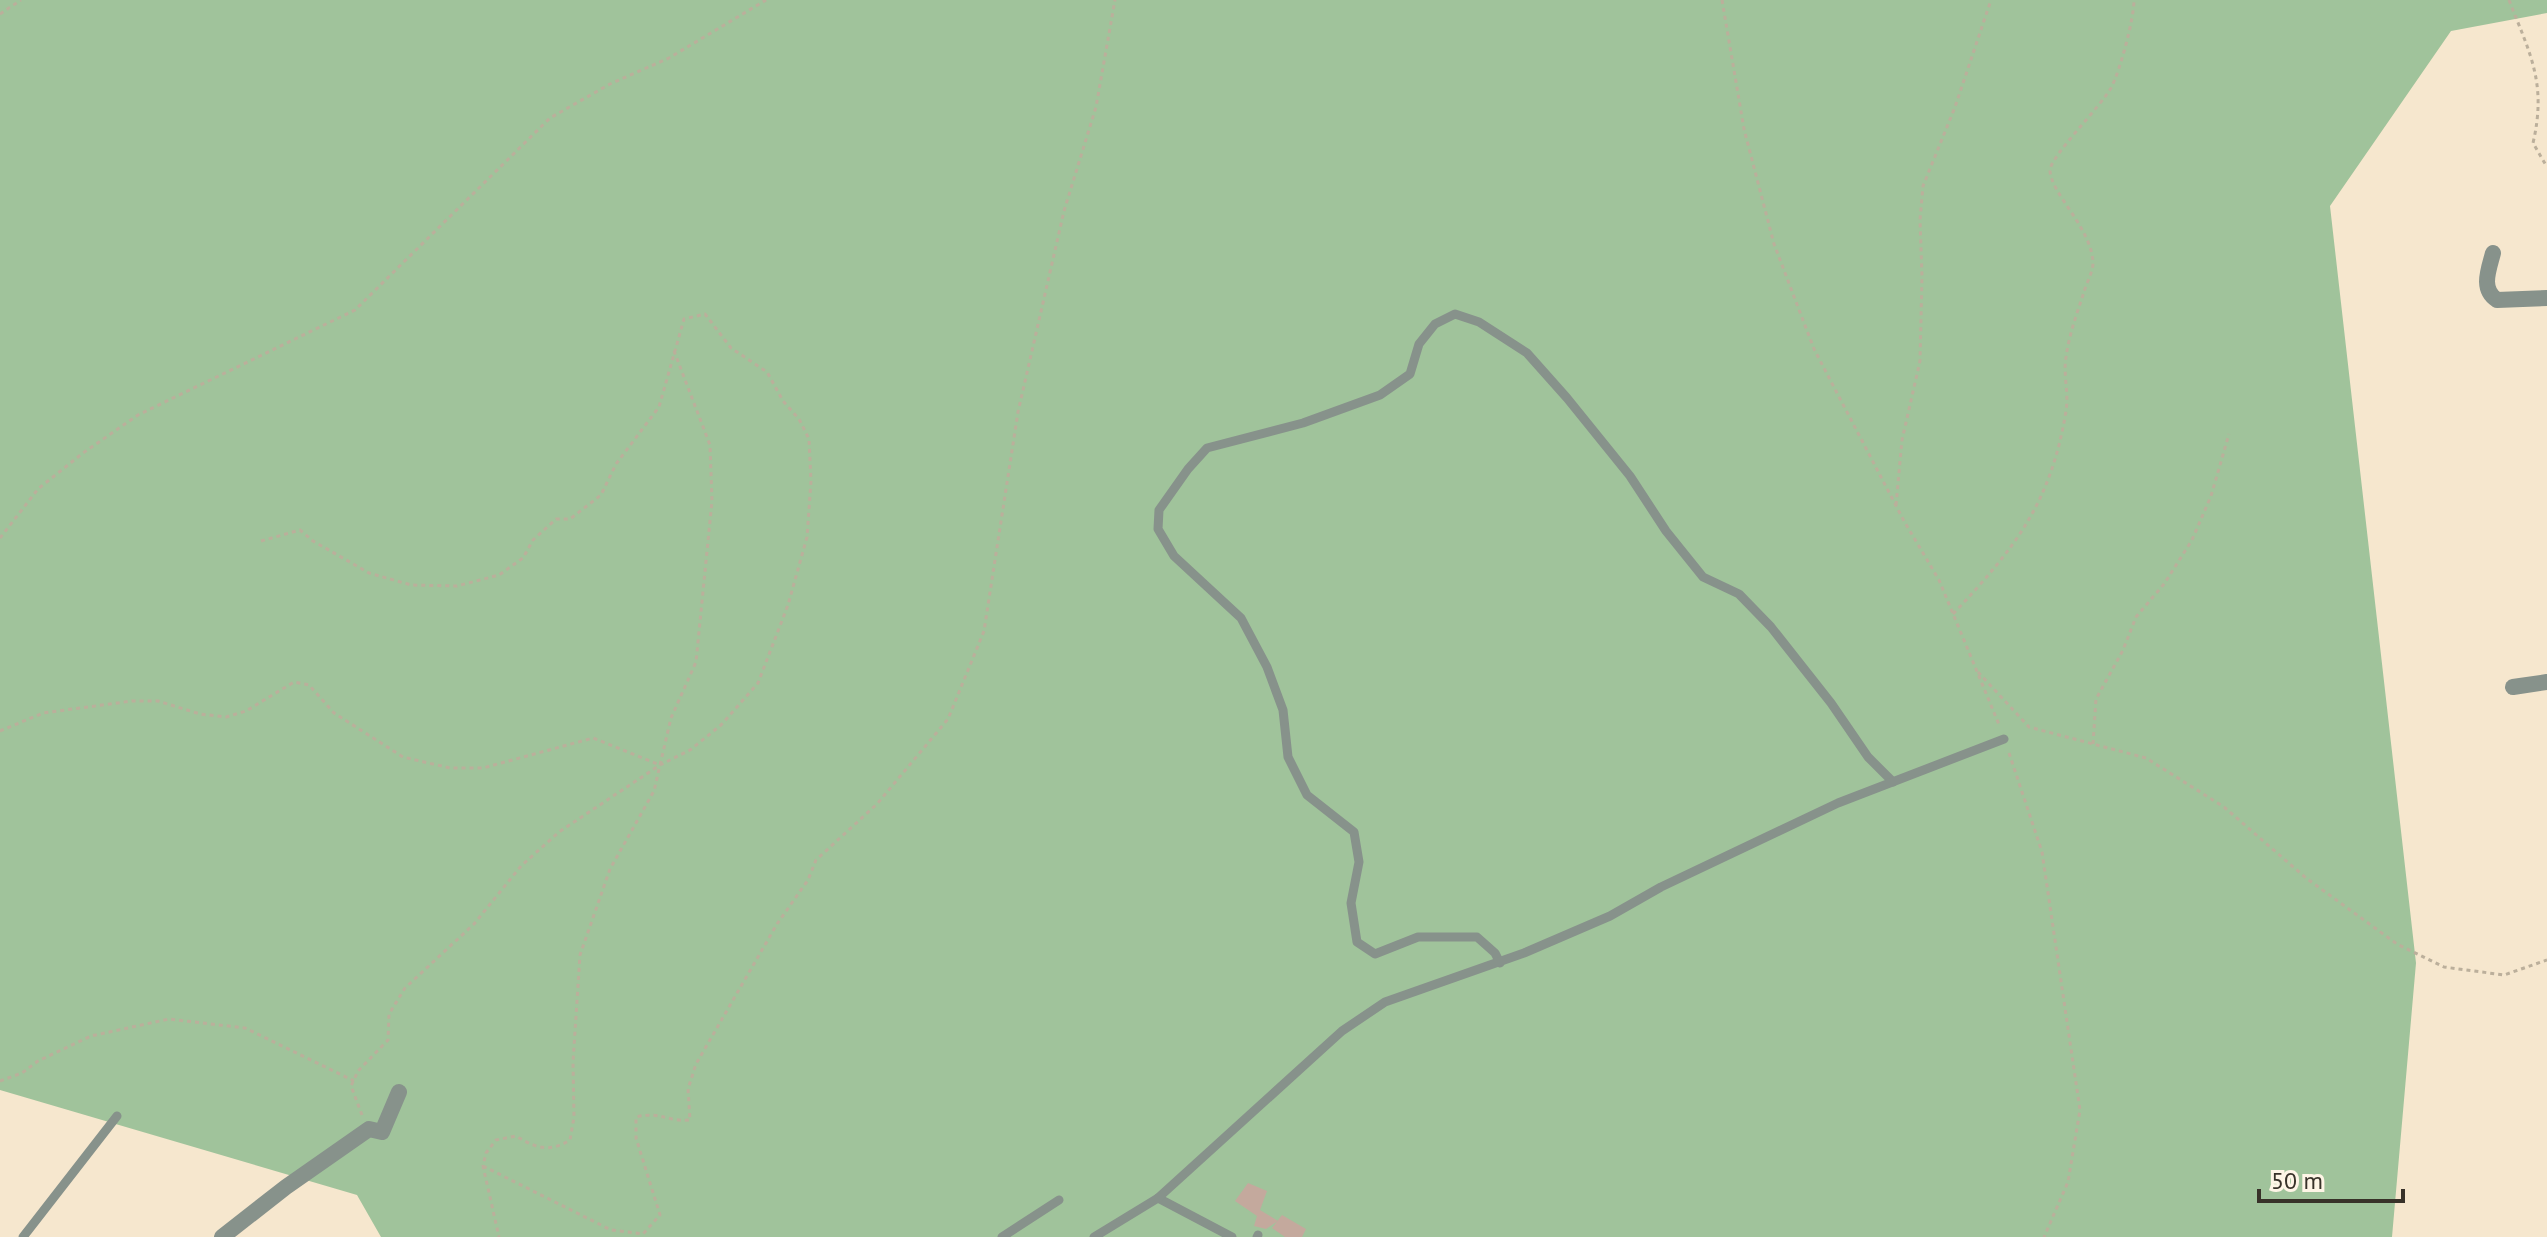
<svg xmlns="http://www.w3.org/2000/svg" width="2547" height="1237" font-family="'PT Sans',sans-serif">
  <rect width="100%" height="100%" fill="#f6e7ce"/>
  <polygon fill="#a0c39b" points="0,0 2547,0 2547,13 2451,31 2330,206 2416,963 2392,1237 381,1237 357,1195 0,1090"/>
  <g fill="#c4a99d">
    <polygon points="1248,1183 1267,1191 1260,1210 1278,1221 1266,1229 1254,1226 1257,1216 1235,1201"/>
    <polygon points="1282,1215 1306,1229 1302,1237 1285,1237 1272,1228"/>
  </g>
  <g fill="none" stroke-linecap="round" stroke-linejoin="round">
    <g stroke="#bbaf9b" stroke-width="3" stroke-dasharray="4 4" stroke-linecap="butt">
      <polyline points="1722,0 1744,129 1774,244 1814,349 1904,521 1939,580 2000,727"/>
      <path d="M2509,0c21,54 38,83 24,143l14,24"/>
      <polyline points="0,14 21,0"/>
      <polyline points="1896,505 1902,440 1920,361 1922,276 1920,220 1923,186 1955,107 1991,0"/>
      <polyline points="0,538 38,489 83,453 138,415 355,310 550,118 610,84 669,58 766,0"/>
      <path d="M261,541l39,-11 13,11 56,32 42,12 46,1 42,-11 24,-17 10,-18 23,-21h14l31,-24 15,-31 43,-57 25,-88 21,-5 26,34 36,24 16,29 16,18 10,20 2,42 -4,56 -19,68 -30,78 -37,42 -31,25 -30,15 -6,26 -44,78 -30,86 -7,107 1,55 -4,23c-21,13 -34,8 -54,-4l-20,4 -10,13 -3,13 16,71"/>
      <path d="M1953,614c62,-66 98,-111 113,-203 3,-18 -3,-37 0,-54 3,-22 11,-44 18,-65 2,-8 9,-20 9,-29 -1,-35 -43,-70 -43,-93 1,-14 51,-64 61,-82 9,-17 23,-69 23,-88"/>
      <polyline points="1978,672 2029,727 2146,758 2224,807 2306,878 2397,944 2444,967 2504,975 2547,960"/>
      <polyline points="0,731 43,713 132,701 158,701 200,714 226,717 246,711 294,682 309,685 334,713 403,757 450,768 483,768 593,738 660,765 671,718 696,662 712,501 710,445 674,351"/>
      <polyline points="2093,744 2096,699 2123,650 2136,617 2164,584 2192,540 2211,496 2229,434"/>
      <polyline points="2009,753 2042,852 2080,1110 2068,1182 2044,1237"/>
      <polyline points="0,1081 22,1073 38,1061 91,1036 169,1019 245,1028 354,1081"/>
      <polyline points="362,1115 351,1086 358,1071 388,1040 389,1014 405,988 474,924 521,866 559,832 660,765"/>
      <path d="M483,1166l128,64 32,4 17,-19 -24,-77v-21c24,-6 31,5 54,3l-2,-31 8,-25 81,-140 31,-44 8,-20 61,-56 71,-85 36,-88 34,-219 46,-201 32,-104 19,-107"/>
    </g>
    <g stroke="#87928b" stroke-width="9">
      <polyline points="1500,963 1495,953 1477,937 1418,937 1375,954 1357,942 1351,903 1359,862 1354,832 1307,795 1288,757 1283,710 1267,667 1241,618 1174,556 1158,529 1159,510 1188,469 1207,448 1303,423 1380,395 1410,374 1419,344 1435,324 1455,314 1479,322 1527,353 1567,398 1630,476 1666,531 1703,577 1739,594 1771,627 1831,703 1868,757 1893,782"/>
      <polyline points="1158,1198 1232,1237"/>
      <polyline points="23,1237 117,1116"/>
      <polyline points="1002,1237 1059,1200"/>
      <polyline points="1094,1237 1158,1198 1342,1031 1385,1002 1524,953 1610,916 1661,887 1838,803 2004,739"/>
      <polyline points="1257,1237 1258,1235"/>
    </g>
    <g stroke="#87928b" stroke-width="16">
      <path d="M2493,253c-4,16 -13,36 4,47l50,-2"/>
      <polyline points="2513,687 2547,682"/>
      <polyline points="222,1237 286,1187 369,1129 382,1132 399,1092"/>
    </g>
  </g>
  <path d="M2259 1189v12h144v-12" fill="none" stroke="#383229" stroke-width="4"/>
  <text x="2271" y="1189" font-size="24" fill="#383229" stroke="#fef5e6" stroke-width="6" paint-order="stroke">50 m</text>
</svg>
